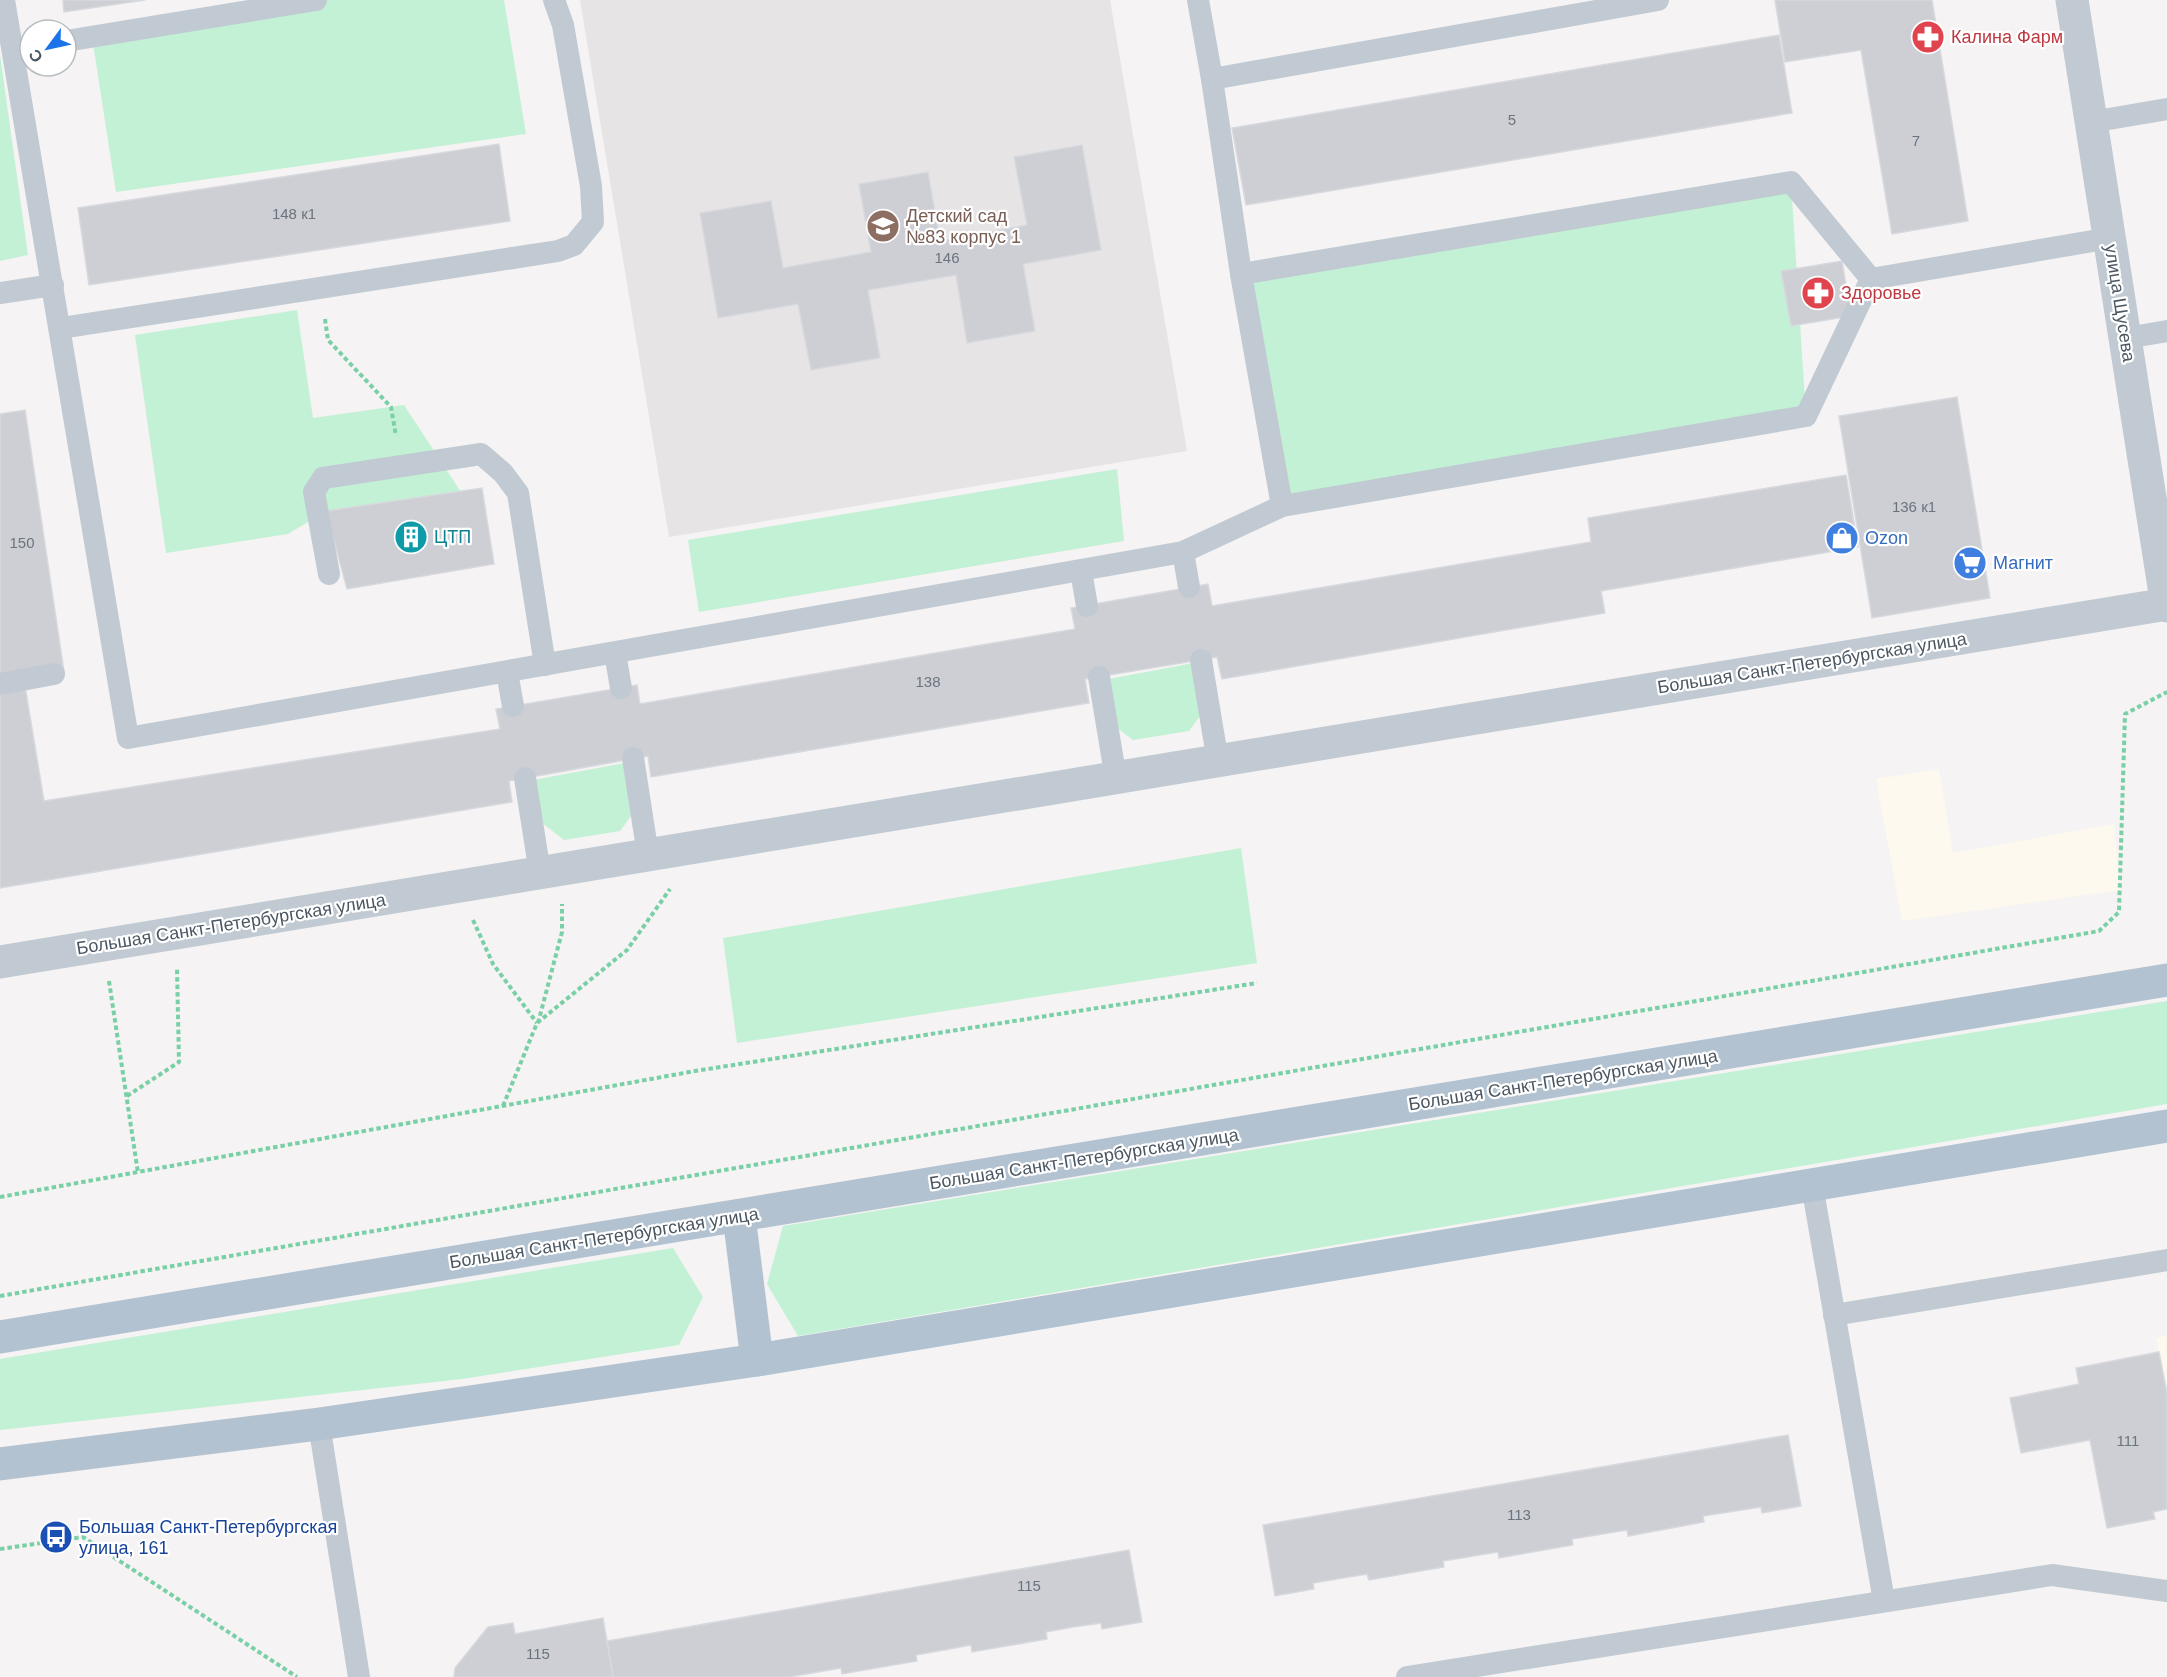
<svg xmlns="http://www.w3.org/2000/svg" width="2167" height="1677" font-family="Arial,sans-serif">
  <rect width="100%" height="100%" fill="#f5f3f3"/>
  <g fill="#fdf9ef">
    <polygon points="1939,769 1953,853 2114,824 2120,890 1902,921 1876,779"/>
    <polygon points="2167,1335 2167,1393 2156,1338"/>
  </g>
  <polygon fill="#e6e4e5" points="580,0 1110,0 1187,451 669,537"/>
  <g fill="#c3f1d5">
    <polygon points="324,0 504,0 526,134 116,192 92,37"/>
    <polygon points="0,55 28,255 0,261"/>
    <polygon points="1791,182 1806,416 1282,506 1241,274"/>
    <polygon points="297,310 313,418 404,405 461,492 326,511 288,534 166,553 135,335"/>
    <polygon points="1117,469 1124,541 699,612 688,540"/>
    <polygon points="1199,662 1206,708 1189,731 1133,740 1109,722 1103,680"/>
    <polygon points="630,762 637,808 620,831 564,840 541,822 533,780"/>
    <polygon points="1241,848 1257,963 737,1043 723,938"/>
    <polygon points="2167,1001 2167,1104 798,1336 767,1284 783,1226"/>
    <polygon points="673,1248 703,1297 679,1345 462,1379 0,1430 0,1359"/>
  </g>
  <g fill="#cdcfd5" stroke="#d7d9de" stroke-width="1.5">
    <polygon points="63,0 145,0 64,12"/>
    <polygon points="1775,0 1932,0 1968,221 1892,234 1861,50 1785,62"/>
    <polygon points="1779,35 1792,113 1246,205 1232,128"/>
    <polygon points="499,144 510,221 89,285 78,208"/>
    <polygon points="1082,145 1101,250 1023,264 1035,331 967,343 956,275 868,290 880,358 811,370 798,304 718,318 700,213 771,201 783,268 871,252 859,184 928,172 940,241 1027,225 1014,157"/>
    <polygon points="1842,261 1851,316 1791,326 1781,271"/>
    <polygon points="1957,397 1990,598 1872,618 1839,416"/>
    <polygon points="25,410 64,672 0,684 0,414"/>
    <polygon points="1846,475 1858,547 1601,591 1605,613 1222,679 1217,657 1085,679 1089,703 651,777 648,756 509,781 512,802 0,888 0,684 24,680 44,801 500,729 496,709 637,685 640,704 1075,629 1071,608 1208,584 1212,606 1591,542 1588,518"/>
    <polygon points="482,488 494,564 347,589 326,511"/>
    <polygon points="2159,1352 2167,1393 2167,1509 2153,1512 2155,1519 2107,1528 2090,1440 2021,1453 2010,1398 2079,1384 2076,1368"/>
    <polygon points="1788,1435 1801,1506 1762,1513 1761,1507 1703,1516 1704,1522 1628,1536 1627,1530 1572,1539 1573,1545 1499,1558 1498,1552 1443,1561 1444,1567 1369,1580 1367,1574 1313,1583 1314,1589 1275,1596 1263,1525"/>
    <polygon points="1129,1550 1142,1622 1102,1629 1101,1623 1073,1627 1046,1632 1047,1639 972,1652 971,1645 944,1650 916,1655 917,1661 842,1674 841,1668 789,1677 613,1677 607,1641"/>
    <polygon points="603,1618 613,1677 454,1677 455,1668 488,1627 513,1623 515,1634"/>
  </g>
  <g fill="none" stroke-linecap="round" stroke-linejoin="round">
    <g stroke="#7ad0a6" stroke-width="4" stroke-dasharray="4.5 3" stroke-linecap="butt">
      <polyline points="325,319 328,340 391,407 396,436"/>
      <polyline points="473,920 493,964 537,1023"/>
      <polyline points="109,981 138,1173"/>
      <polyline points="538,1023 562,932 562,904"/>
      <polyline points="127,1096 179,1062 177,969"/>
      <polyline points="503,1106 537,1023 627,950 670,889"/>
      <polyline points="0,1197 695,1071 1257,983"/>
      <polyline points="0,1296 2099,931 2119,912 2125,714 2167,692"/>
      <polyline points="0,1549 83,1537 297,1677"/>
    </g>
    <g stroke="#c1cad2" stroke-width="22">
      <polyline points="4,0 128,738 1183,552 1282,506 1806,416 1871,279"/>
      <polyline points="1198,0 1212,79 1658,0"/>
      <polyline points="66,41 316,0"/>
      <polyline points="1212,79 1241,274"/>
      <polyline points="2091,122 2167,109"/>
      <polyline points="0,293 53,285"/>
      <polyline points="61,328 558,251 574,245 593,222 591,186 563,25 554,0"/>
      <polyline points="2126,338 2167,331"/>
      <polyline points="1282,506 1241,274 1791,182 1871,279 2110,238"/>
      <polyline points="1183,552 1189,587"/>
      <polyline points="1081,571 1087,606"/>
      <polyline points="329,574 314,492 323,478 481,454 503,473 518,493 545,665"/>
      <polyline points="615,653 621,688"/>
      <polyline points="1201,660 1218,762"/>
      <polyline points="507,672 513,706"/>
      <polyline points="1099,677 1116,779"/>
      <polyline points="0,684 54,674"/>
      <polyline points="633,758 648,855"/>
      <polyline points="525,778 540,873"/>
      <polyline points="1812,1185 1884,1601"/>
      <polyline points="1834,1315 2167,1260"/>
      <polyline points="319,1424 359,1677"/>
      <polyline points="1407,1677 2052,1575 2167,1591"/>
    </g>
    <g stroke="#c1cad2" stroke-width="33">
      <polyline points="2072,0 2167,606"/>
      <polyline points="0,962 2167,604"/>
    </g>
    <g stroke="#b3c2d1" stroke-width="33">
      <polyline points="739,1216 757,1360"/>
      <polyline points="0,1337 2167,980"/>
      <polyline points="0,1464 319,1424 757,1360 2167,1126"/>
    </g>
  </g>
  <defs>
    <symbol id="pharmacy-disc" viewBox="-11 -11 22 22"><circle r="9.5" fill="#e0444e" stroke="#fff"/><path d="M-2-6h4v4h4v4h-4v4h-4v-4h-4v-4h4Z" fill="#fff"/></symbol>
    <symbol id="school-disc" viewBox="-11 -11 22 22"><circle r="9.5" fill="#8d6e63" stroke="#fff"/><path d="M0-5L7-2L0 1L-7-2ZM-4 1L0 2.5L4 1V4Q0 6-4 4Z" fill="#fff"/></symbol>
    <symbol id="building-disc" viewBox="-11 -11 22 22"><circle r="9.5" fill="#0f9aa8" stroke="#fff"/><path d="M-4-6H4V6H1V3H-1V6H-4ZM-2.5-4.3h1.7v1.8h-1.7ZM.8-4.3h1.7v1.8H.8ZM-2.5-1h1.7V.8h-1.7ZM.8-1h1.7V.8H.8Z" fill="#fff"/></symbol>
    <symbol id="shop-disc" viewBox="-11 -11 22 22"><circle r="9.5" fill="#3f7fe0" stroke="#fff"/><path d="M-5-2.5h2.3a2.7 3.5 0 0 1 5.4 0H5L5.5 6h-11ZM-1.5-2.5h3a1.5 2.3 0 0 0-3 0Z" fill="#fff"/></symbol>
    <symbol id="supermarket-disc" viewBox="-11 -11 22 22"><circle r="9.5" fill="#3f7fe0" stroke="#fff"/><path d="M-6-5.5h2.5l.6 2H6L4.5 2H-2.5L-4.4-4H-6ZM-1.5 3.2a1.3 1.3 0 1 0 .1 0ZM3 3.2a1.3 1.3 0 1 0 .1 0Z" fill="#fff"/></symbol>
    <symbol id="bus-disc" viewBox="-11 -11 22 22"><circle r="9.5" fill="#1a4fb4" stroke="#fff"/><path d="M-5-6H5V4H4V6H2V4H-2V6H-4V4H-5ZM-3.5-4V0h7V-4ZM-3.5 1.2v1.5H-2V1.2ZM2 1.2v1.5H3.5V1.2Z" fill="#fff"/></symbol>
  </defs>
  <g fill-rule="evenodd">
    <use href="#pharmacy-disc" x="1909" y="18" width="38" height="38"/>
    <use href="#school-disc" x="864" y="207" width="38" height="38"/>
    <use href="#pharmacy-disc" x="1799" y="274" width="38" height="38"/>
    <use href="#building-disc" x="392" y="518" width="38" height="38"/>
    <use href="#shop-disc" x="1823" y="519" width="38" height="38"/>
    <use href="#supermarket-disc" x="1951" y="544" width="38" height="38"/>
    <use href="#bus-disc" x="37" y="1518" width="38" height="38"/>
  </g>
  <g text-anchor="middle" stroke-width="4.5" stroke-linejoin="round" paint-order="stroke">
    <g font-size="15" fill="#6b747e">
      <text x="1512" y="125">5</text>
      <text x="1916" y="146">7</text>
      <text x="294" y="219">148 к1</text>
      <text x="947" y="263">146</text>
      <text x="1914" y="512">136 к1</text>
      <text x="22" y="548">150</text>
      <text x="928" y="687">138</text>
      <text x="2128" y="1446">111</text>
      <text x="1519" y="1520">113</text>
      <text x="1029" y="1591">115</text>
      <text x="538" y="1659">115</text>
    </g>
    <g font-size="18" fill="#be3a42" stroke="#fff" text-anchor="start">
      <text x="1951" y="43">Калина Фарм</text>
      <text x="1841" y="299">Здоровье</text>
    </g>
    <g font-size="18" fill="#785e54" stroke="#fff" text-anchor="start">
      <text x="906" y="222">Детский сад<tspan x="906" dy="21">№83 корпус 1</tspan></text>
    </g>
    <g font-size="18" fill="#4a5661" stroke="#fff">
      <text transform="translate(2120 303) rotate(81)" y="6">улица Щусева</text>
      <text transform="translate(1812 663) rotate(-9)" y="6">Большая Санкт-Петербургская улица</text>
      <text transform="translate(231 924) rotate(-9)" y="6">Большая Санкт-Петербургская улица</text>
      <text transform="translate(1563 1080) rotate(-9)" y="6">Большая Санкт-Петербургская улица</text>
      <text transform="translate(1084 1159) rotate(-9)" y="6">Большая Санкт-Петербургская улица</text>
      <text transform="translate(604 1238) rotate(-9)" y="6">Большая Санкт-Петербургская улица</text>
    </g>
    <g font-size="18" fill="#0d838f" stroke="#fff" text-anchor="start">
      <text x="434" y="543">ЦТП</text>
    </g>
    <g font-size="18" fill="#366cbe" stroke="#fff" text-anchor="start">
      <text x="1865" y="544">Ozon</text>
      <text x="1993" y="569">Магнит</text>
    </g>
    <g font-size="18" fill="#164399" stroke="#fff" text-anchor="start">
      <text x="79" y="1533">Большая Санкт-Петербургская<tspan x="79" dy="21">улица, 161</tspan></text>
    </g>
  </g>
  <g transform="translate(48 48) rotate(237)"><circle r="28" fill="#ffffff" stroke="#b7bbc0" stroke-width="1.5"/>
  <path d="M0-4.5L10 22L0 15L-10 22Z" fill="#1a73e8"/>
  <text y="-9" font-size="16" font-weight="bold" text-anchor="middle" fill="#4a5661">С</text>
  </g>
</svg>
